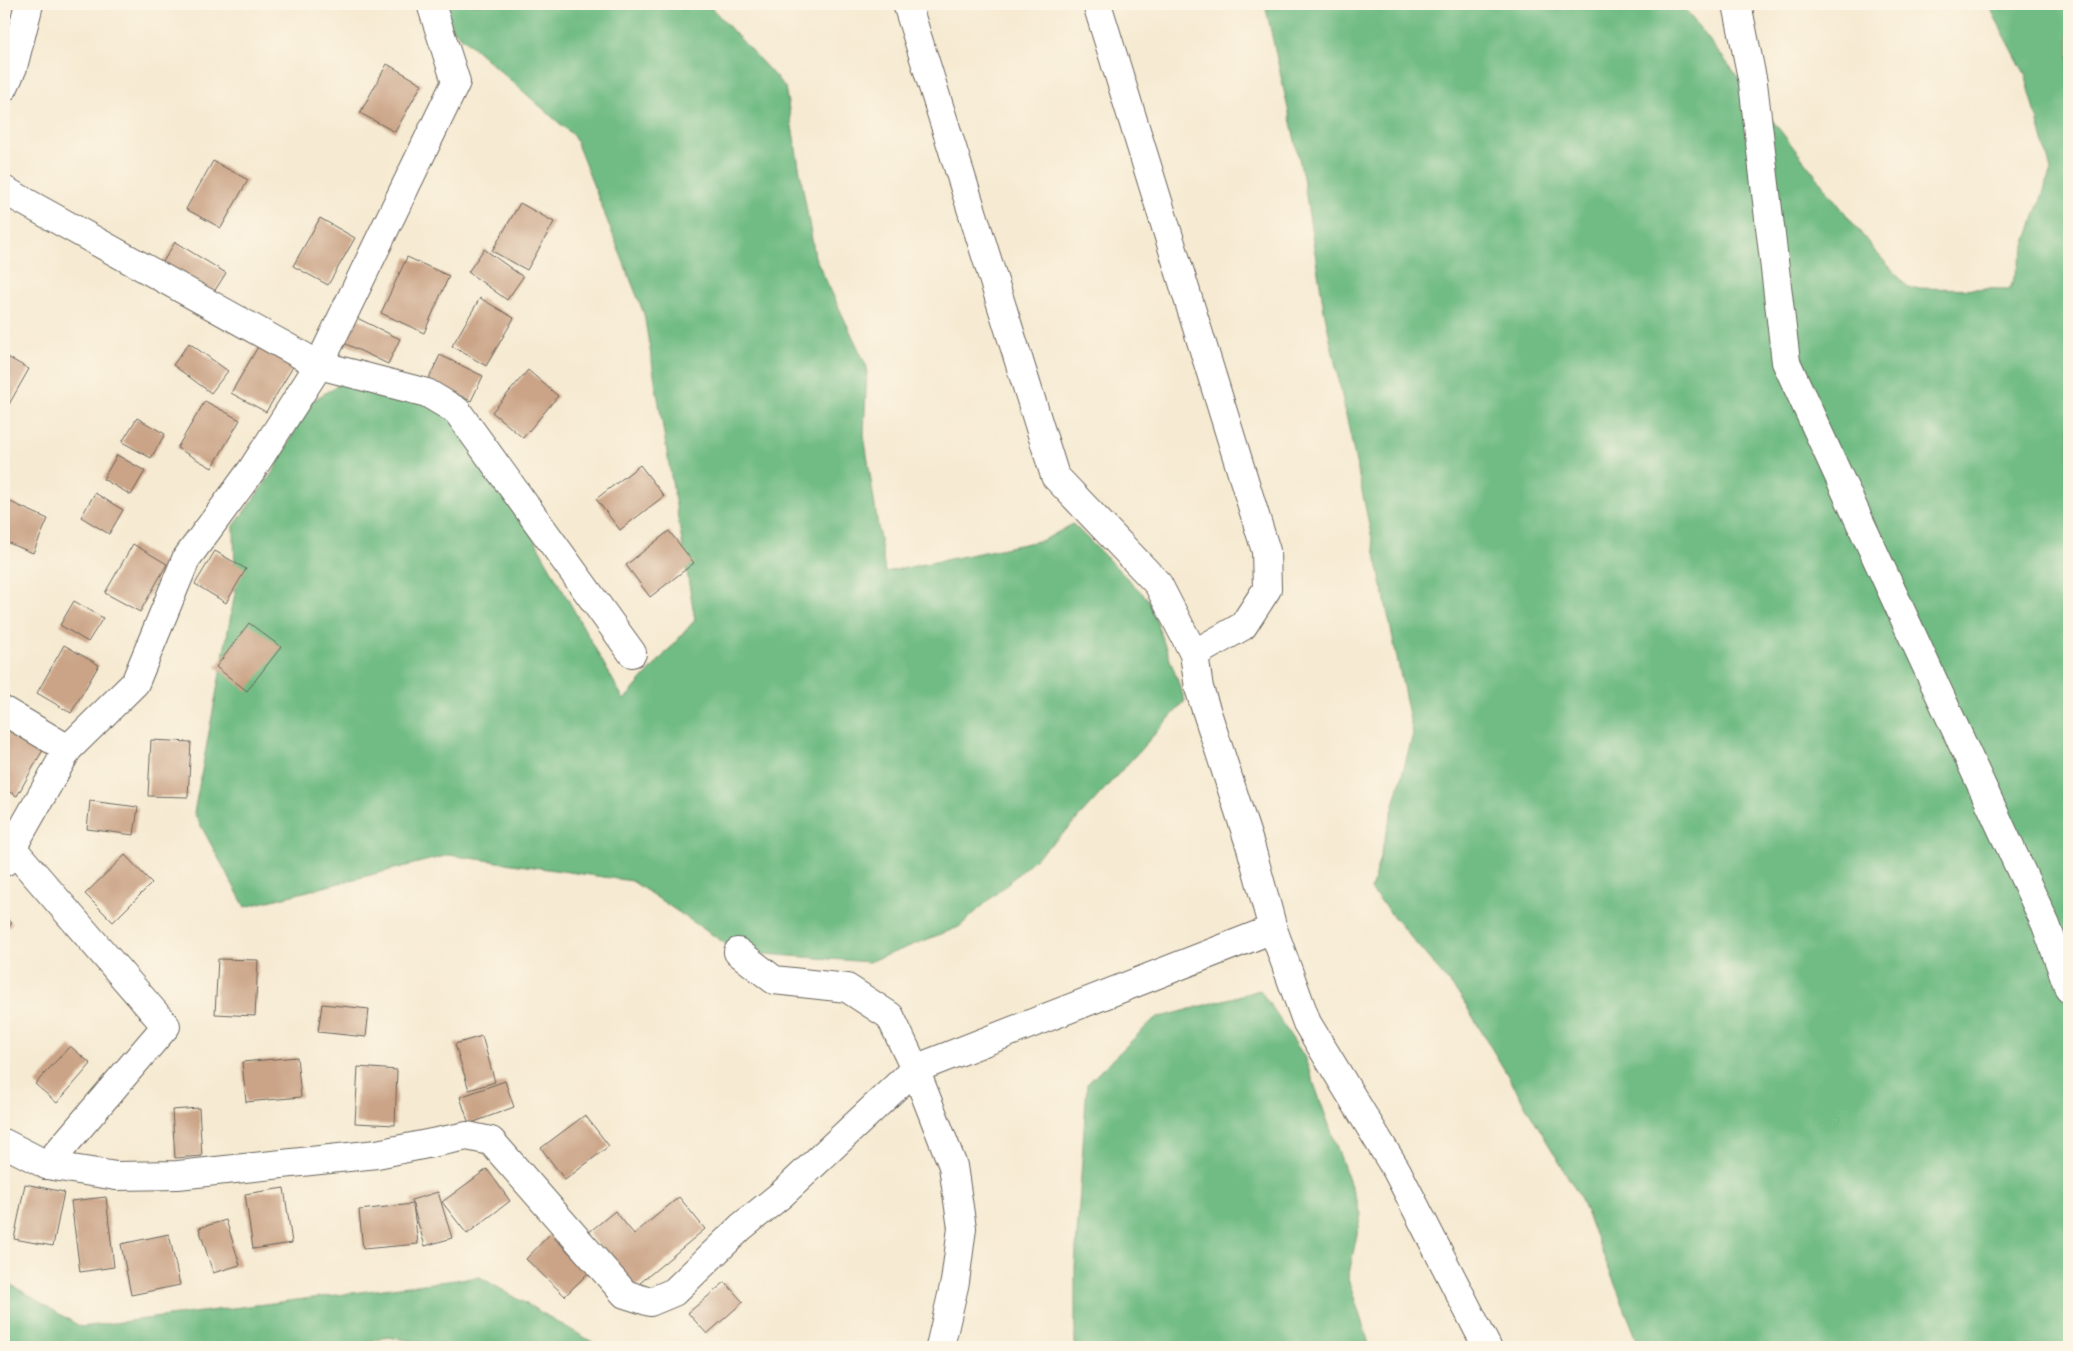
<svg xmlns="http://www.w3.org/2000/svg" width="2073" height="1351" font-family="'IM FELL English',serif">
  <rect width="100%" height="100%" fill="#fcf5e5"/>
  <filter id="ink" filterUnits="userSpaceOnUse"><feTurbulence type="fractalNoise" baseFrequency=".02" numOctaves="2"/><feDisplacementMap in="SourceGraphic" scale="10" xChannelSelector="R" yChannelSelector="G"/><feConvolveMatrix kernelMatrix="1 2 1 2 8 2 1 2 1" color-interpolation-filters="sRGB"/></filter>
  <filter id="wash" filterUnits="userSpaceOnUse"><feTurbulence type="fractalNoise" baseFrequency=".0096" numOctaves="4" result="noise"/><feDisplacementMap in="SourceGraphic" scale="20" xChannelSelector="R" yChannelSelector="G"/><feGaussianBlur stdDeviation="1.12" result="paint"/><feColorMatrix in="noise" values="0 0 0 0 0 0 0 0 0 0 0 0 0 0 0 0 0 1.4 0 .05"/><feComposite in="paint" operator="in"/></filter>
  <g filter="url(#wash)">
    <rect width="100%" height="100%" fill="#f6ead2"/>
    <g fill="#71bc84" stroke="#466c50">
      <polygon points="436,4 708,4 785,87 815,257 867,367 864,435 885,572 1044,540 1073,524 1148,599 1185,701 1068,829 959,927 869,962 738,952 632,881 449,855 245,907 194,813 235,593 234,526 275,469 309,403 351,377 427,393 481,444 624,700 695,620 644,314 574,136 442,20"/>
      <polygon points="1265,4 1681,4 1874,250 1909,288 2010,289 2051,170 2025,74 1988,4 2069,4 2069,1347 1640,1347 1580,1197 1461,997 1371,890 1413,734 1324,310 1303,177"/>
      <polygon points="1260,990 1304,1056 1361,1214 1348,1279 1370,1347 1075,1347 1075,1267 1087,1084 1154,1019"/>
      <polygon points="480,1277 601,1347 454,1347 387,1337 353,1347 4,1347 5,1281 81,1327"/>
    </g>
    <g id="blocks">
      <g fill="#cba487">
        <polygon points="387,64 422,84 395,132 360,113"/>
        <polygon points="213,161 248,180 221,228 186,209"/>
        <polygon points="520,203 554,222 527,270 492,251"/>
        <polygon points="320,218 355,238 328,285 293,266"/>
        <polygon points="175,242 226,273 212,295 161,265"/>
        <polygon points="484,249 523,277 507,300 468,272"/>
        <polygon points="407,257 449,276 424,333 381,313"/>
        <polygon points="480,298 514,318 486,366 452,346"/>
        <polygon points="357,318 400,339 388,364 344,343"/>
        <polygon points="189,343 228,371 211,393 173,365"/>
        <polygon points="259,345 294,365 266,412 231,393"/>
        <polygon points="4,355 29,369 4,413"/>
        <polygon points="440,355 483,376 471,401 428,380"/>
        <polygon points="528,370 558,396 523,438 492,412"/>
        <polygon points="205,401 240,420 212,468 177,448"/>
        <polygon points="137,418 165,434 151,458 122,442"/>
        <polygon points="117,455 145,471 131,495 103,479"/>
        <polygon points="640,465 664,496 620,530 596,499"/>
        <polygon points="95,493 123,510 109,534 81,517"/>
        <polygon points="4,499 48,519 33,553 4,541"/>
        <polygon points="669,531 694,563 650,597 626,565"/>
        <polygon points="133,544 167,564 140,612 105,593"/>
        <polygon points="215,551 246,569 226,603 195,584"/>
        <polygon points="74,601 103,618 88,642 60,625"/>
        <polygon points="249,623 281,647 247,691 216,667"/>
        <polygon points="64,645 99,665 71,713 37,693"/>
        <polygon points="9,728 44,748 17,796 4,789 4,737"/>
        <polygon points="151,740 191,742 188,797 148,796"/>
        <polygon points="90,801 138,807 134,835 87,829"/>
        <polygon points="125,855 152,883 113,922 85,894"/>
        <polygon points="4,916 12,923 4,932"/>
        <polygon points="218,959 258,960 255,1016 215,1014"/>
        <polygon points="322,1004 369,1009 366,1037 318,1032"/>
        <polygon points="482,1036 495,1082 469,1090 455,1044"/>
        <polygon points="70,1046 91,1064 57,1103 35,1084"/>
        <polygon points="297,1057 301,1097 246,1102 242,1062"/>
        <polygon points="358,1067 397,1070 395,1125 355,1123"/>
        <polygon points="505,1081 514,1107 469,1124 460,1097"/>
        <polygon points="199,1108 202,1156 175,1158 172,1110"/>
        <polygon points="585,1115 609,1146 565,1180 541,1148"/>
        <polygon points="487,1169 510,1201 467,1234 442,1202"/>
        <polygon points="25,1184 64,1192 53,1246 14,1239"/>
        <polygon points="284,1188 292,1243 253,1249 245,1194"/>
        <polygon points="438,1192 452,1238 425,1246 411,1200"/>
        <polygon points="106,1197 114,1267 80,1272 71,1201"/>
        <polygon points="679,1197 705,1229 634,1288 588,1233 615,1211 634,1234"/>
        <polygon points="413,1204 418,1244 363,1249 359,1210"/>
        <polygon points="226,1220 240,1265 213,1273 199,1228"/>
        <polygon points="169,1234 180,1285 131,1295 121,1244"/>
        <polygon points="550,1234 589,1272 565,1296 526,1259"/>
        <polygon points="725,1282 743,1302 707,1334 688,1313"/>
      </g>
    </g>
  </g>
  <g filter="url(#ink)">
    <use href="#blocks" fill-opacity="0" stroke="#68645c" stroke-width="1"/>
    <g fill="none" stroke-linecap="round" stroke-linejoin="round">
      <defs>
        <g id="minor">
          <polyline points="907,4 1055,476 1158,584 1194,654 1199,688 1251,848 1273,929 1307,1023 1397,1171 1487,1347"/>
          <polyline points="1097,4 1266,551 1267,589 1243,626 1194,654"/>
          <polyline points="1737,4 1753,83 1786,362 2046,925 2069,989"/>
          <polyline points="4,87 13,67 29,4"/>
          <polyline points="4,190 319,365 427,393 457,411 632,653"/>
          <polyline points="4,711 68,749"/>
          <polyline points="12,848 166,1026 47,1165"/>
          <polyline points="4,862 68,749 135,683 186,559 251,471 319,365 456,82 431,4"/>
          <polyline points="738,952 774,980 847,988 890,1016 915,1069 953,1166 962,1228 955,1282 940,1347"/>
          <polyline points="4,1143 47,1165 116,1176 178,1175 377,1154 467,1136 491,1141 625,1294 650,1302 674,1292 741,1227 782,1194 915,1069 1273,929"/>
        </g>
      </defs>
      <use href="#minor" stroke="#68645c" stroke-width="30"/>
      <use href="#minor" stroke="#fff" stroke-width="28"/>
    </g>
  </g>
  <rect width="2073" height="1351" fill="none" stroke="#fcf5e5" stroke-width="20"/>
</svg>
